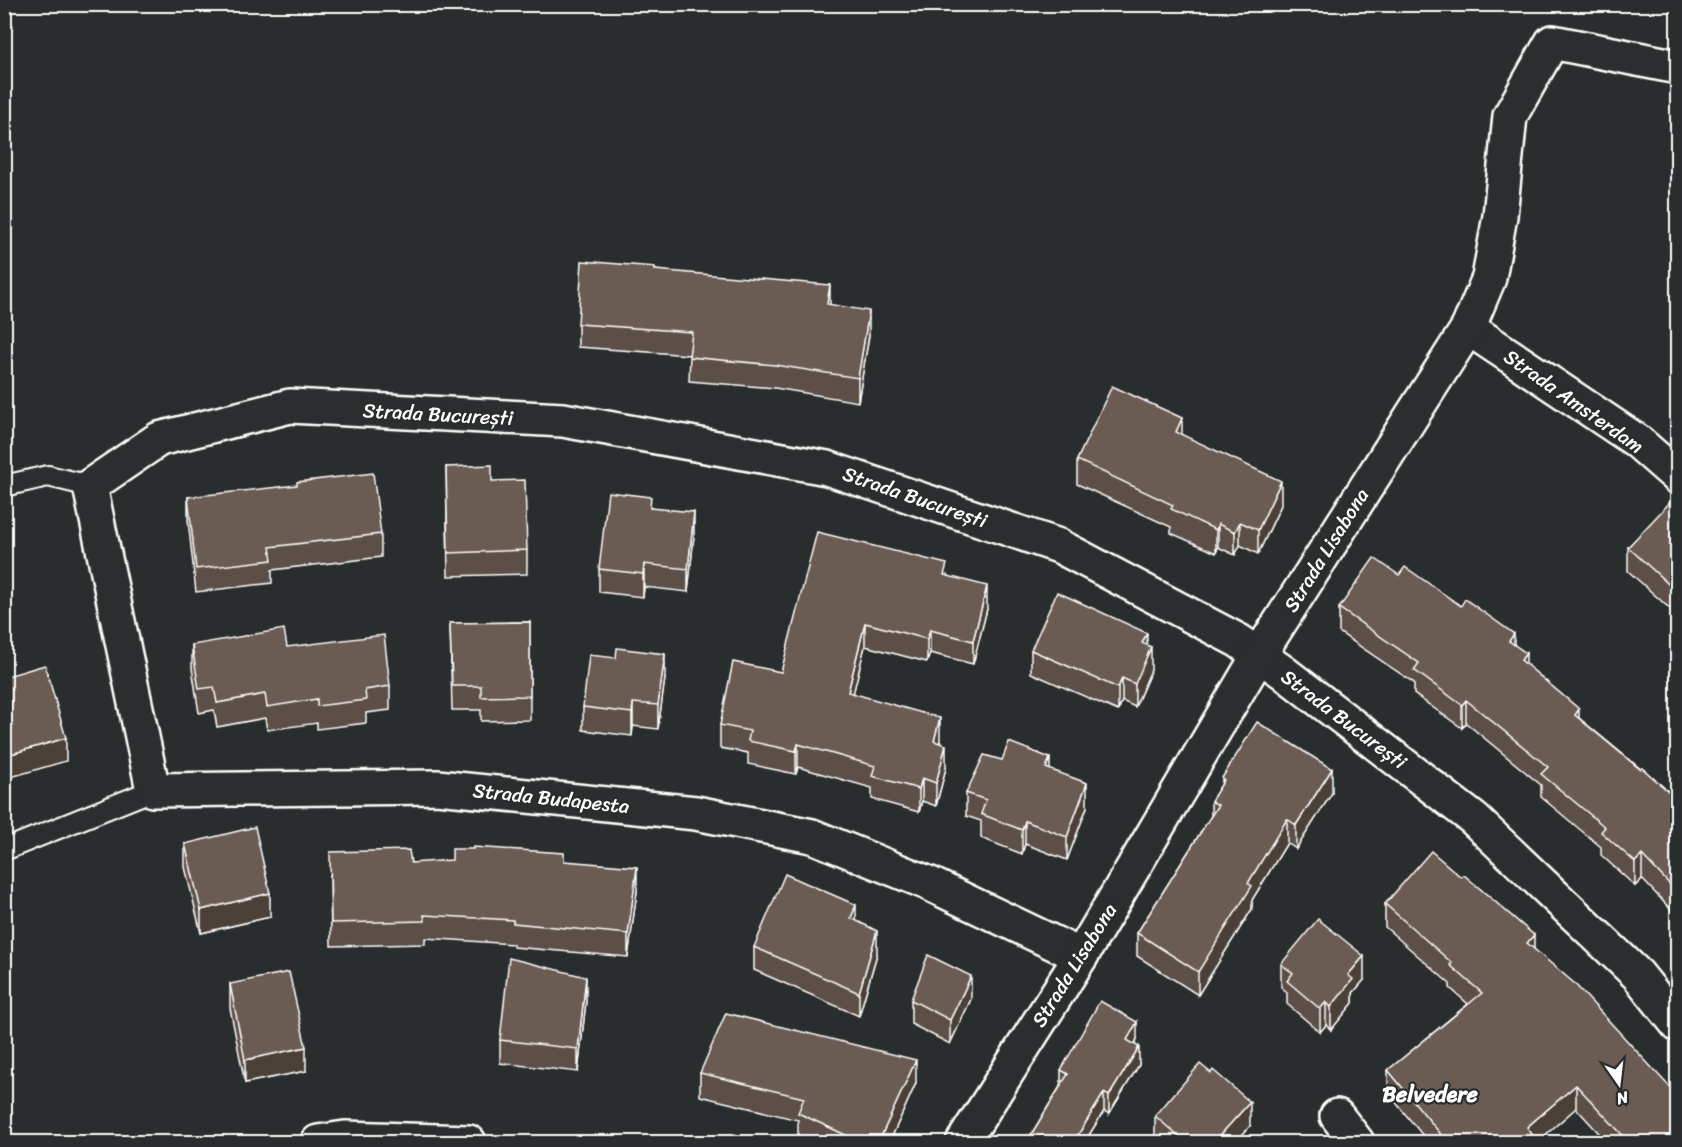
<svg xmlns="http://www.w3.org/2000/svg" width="1682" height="1147" font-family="Sriracha,sans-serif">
  <rect width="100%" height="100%" fill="#2a2d2e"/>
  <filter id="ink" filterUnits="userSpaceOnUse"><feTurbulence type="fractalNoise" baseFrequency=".0167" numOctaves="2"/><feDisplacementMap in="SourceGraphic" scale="12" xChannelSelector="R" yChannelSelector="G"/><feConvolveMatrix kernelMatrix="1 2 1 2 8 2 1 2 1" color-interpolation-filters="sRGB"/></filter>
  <g filter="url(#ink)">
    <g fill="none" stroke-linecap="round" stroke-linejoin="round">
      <defs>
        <g id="lane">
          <polyline points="4,486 48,476 90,486"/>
          <polyline points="4,850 153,790"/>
        </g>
        <g id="street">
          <polyline points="1468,328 1637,441 1678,477"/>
          <polyline points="1081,956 928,883 812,836 696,813 437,787 153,790 90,486 159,439 290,406 563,420 827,468 1059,546 1239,641 1283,672 1474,819 1638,975 1678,1025"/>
          <polyline points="1337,1116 1357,1142"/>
          <polyline points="318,1142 345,1138 469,1142"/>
          <polyline points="963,1142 1081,956 1259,655 1468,328 1489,278 1500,216 1510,116 1552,42 1678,67"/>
        </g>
      </defs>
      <use href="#lane" stroke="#fff" stroke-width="24"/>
      <use href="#street" stroke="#fff" stroke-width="38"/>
      <use href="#lane" stroke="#2a2d2e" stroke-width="20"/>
      <use href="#street" stroke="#2a2d2e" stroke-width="33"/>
    </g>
    <g fill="#5c4f47" stroke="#fff" stroke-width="1.5">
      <polygon points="655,270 830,305 869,335 858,402 775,388 689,381 690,355 578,347 578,324"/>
      <polygon points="1182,435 1281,505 1258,554 1240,545 1235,555 1218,547 1216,553 1171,533 1171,527 1077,484 1077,460"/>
      <polygon points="446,467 492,481 527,550 527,574 448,576"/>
      <polygon points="188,497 381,534 381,557 272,570 272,583 196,592 188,520"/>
      <polygon points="1677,500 1677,615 1628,571 1628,547"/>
      <polygon points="651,508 694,535 688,592 644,587 643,597 599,592 599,569"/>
      <polygon points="947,575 987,609 973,664 930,653 927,662 865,646 853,693 940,741 940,743 946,768 936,806 922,801 919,812 872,799 872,788 798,767 796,774 748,764 748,753 720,748 720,725 781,672"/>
      <polygon points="1399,575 1514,644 1526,664 1579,718 1677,799 1677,916 1642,879 1635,886 1601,855 1601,847 1541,797 1541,785 1466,723 1462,728 1414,694 1414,683 1339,632 1339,608"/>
      <polygon points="530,622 530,720 481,721 481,710 452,710 450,623"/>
      <polygon points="192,645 287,647 390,686 390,710 366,713 366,723 317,729 317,723 267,730 265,718 217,727 214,710 199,713 192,668"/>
      <polygon points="1031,650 1151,670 1135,707 1122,701 1118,711 1031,673"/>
      <polygon points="665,678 658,729 633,726 632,736 583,730 583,707"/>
      <polygon points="1002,760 1087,807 1067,860 1025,844 1022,854 981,838 981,821 966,816 966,793"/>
      <polygon points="1222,778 1332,793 1296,849 1287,843 1252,900 1252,909 1198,995 1137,956 1137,933 1211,816 1211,801 1222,784"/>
      <polygon points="185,844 270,917 201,933 185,867"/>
      <polygon points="564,861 637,891 628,957 513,947 513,944 425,938 425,944 331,946 330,875 411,863"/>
      <polygon points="1385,904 1534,949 1677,1143 1608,1143 1576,1108 1537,1142 1538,1143 1429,1143 1388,1093 1388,1070 1468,1004 1450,988 1450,984 1385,927"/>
      <polygon points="856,921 877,954 859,1016 754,970 754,947"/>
      <polygon points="1281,964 1364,980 1353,993 1353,1003 1331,1030 1326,1025 1320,1032 1287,1004 1287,992 1281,987"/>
      <polygon points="230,984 306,1071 245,1083 230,1008"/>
      <polygon points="971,999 950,1044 911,1024 911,1000"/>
      <polygon points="586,1001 578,1072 500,1063 500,1040"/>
      <polygon points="1137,1039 1135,1044 1139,1065 1109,1114 1104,1111 1084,1143 1026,1143 1061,1085 1061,1070"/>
      <polygon points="700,1073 916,1083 889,1143 812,1143 798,1136 798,1120 700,1096"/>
      <polygon points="1155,1116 1250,1126 1235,1143 1159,1143 1155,1139"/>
    </g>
    <g fill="#4b4039" stroke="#fff" stroke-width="1.5">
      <polygon points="830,285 830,309 827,304"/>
      <polygon points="869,311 869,335 858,402 858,378"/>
      <polygon points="1182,418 1182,442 1176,432"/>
      <polygon points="1281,481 1281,505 1258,554 1258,530"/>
      <polygon points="694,512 694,535 688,592 688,569"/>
      <polygon points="1240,522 1240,545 1235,555 1235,532"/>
      <polygon points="1218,524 1218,547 1216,553 1216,530"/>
      <polygon points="644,564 644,587 643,597 643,574"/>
      <polygon points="987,586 987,609 973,664 973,641"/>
      <polygon points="865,623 865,646 848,715 848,692"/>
      <polygon points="930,630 930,653 927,662 927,639"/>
      <polygon points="1147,633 1147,656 1151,647 1151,670 1135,707 1135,684 1142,643"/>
      <polygon points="1514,634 1514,658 1509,641"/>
      <polygon points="1526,653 1526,676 1521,660"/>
      <polygon points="665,654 665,678 658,729 658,705"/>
      <polygon points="1122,678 1122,701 1118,711 1118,688"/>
      <polygon points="1466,700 1466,723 1462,728 1462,705"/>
      <polygon points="633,703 633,726 632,736 632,713"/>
      <polygon points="1579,709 1579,733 1575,715"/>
      <polygon points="940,718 940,741 934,764 934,741"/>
      <polygon points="66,738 66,761 4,779 4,756"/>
      <polygon points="798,744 798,767 796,774 796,751"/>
      <polygon points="946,745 946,768 936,806 936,783"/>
      <polygon points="1050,758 1050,781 1046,768"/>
      <polygon points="1332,769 1332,793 1296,849 1296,825"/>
      <polygon points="922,778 922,801 919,812 919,789"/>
      <polygon points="1087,783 1087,807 1067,860 1067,837"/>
      <polygon points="1287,819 1287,843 1252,900 1252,909 1198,995 1198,972 1248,883"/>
      <polygon points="1025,821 1025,844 1022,854 1022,830"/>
      <polygon points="1642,855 1642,879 1635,886 1635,862"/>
      <polygon points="637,867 637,891 628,957 628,934"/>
      <polygon points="270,893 270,917 201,933 201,910"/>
      <polygon points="856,905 856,928 851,918"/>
      <polygon points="877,931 877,954 859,1016 859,993"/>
      <polygon points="1534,935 1534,958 1527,943"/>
      <polygon points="1364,956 1364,980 1353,993 1353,1003 1331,1030 1331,1007 1348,975"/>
      <polygon points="971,976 971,999 950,1044 950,1020"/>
      <polygon points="586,977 586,1001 578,1072 578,1049"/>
      <polygon points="1326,1002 1326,1025 1320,1032 1320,1009"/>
      <polygon points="1137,1022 1137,1039 1127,1058 1127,1040"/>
      <polygon points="306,1047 306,1071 245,1083 245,1060"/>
      <polygon points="1139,1047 1139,1065 1109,1114 1109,1096"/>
      <polygon points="916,1060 916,1083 889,1143 878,1143"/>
      <polygon points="1576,1085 1576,1108 1536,1143 1527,1127"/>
      <polygon points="1104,1093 1104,1111 1084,1143 1073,1143"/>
      <polygon points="1250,1102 1250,1126 1235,1143 1213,1143"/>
    </g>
    <g fill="#6b5c52" stroke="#fff" stroke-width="1.5">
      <polygon points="582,261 655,267 655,270 830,285 827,304 869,311 858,378 775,365 689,357 692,332 578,324"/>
      <polygon points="1112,386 1182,418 1176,432 1281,481 1258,530 1240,522 1235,532 1218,524 1216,530 1171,509 1173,505 1077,460"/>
      <polygon points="492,465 492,481 525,480 527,550 448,553 446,467"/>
      <polygon points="373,473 381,534 270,547 272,560 196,569 188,497 297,485 297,482"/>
      <polygon points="608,492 651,497 650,508 694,512 688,569 644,564 643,574 599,569"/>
      <polygon points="1675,497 1677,500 1677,592 1628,547"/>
      <polygon points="817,532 947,564 944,575 987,586 973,641 930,630 927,639 865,623 848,692 940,718 934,741 946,745 936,783 922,778 919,789 872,776 875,766 798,744 796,751 748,741 750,731 720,725 733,662 781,672"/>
      <polygon points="1374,558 1399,575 1405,567 1461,606 1465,599 1514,634 1509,641 1526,653 1521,660 1579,709 1575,715 1640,769 1642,768 1677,799 1677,892 1642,855 1635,862 1601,832 1605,827 1541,774 1548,767 1466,700 1462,705 1414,670 1419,663 1339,608"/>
      <polygon points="1057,592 1147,633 1142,643 1151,647 1135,684 1122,678 1118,688 1031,650"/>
      <polygon points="530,622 530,696 481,697 481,686 452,686 450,623"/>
      <polygon points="284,629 287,647 384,635 390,686 365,690 366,700 317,706 317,699 267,707 265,694 217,703 214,687 199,689 192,645"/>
      <polygon points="617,648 665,654 658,705 633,703 632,713 583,707 589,655 616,658"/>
      <polygon points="45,665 66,738 4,756 4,677"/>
      <polygon points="1257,722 1332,769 1296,825 1287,819 1248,883 1252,886 1198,972 1137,933 1218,805 1211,801 1224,780 1222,778"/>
      <polygon points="1009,742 1050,758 1046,768 1087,783 1067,837 1025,821 1022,830 981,814 986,800 966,793 984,755 1002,760"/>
      <polygon points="255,827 270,893 201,910 185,844"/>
      <polygon points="473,847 564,853 564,861 637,867 628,934 513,923 513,920 424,915 425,921 331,923 330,852 409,850 411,863 452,860 452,849 473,849"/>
      <polygon points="1431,851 1461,877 1464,875 1534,935 1527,943 1574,983 1677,1095 1677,1106 1675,1108 1677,1111 1677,1143 1630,1143 1576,1085 1527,1127 1538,1143 1448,1143 1388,1070 1482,993 1450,965 1452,963 1385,904"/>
      <polygon points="785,874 856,905 851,918 877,931 859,993 754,947"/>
      <polygon points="1318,919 1364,956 1348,975 1353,979 1331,1007 1326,1002 1320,1009 1287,981 1293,973 1281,964"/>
      <polygon points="928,955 971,976 950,1020 911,1000"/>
      <polygon points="509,958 586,977 578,1049 500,1040"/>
      <polygon points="289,972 306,1047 245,1060 230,984"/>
      <polygon points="1100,1001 1137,1022 1127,1040 1139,1047 1109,1096 1104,1093 1073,1143 1026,1143 1068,1074 1061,1070"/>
      <polygon points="726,1013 916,1060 878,1143 863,1143 798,1113 804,1098 700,1073"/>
      <polygon points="1200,1064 1211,1073 1213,1070 1250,1102 1213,1143 1186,1143 1155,1116"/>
    </g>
  </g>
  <g text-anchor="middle" stroke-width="4.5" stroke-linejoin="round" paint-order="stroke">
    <g font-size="20" fill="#fff" stroke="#2a2d2e">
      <text transform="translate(1574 401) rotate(35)" y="7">Strada Amsterdam</text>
      <text transform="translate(438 414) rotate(3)" y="7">Strada București</text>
      <text transform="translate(915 497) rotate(19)" y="7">Strada București</text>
      <text transform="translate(1326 550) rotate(-58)" y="7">Strada Lisabona</text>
      <text transform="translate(1344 719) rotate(37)" y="7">Strada București</text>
      <text transform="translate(551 798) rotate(6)" y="7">Strada Budapesta</text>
      <text transform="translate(1074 965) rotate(-58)" y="7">Strada Lisabona</text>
    </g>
    <g font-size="22" font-weight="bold" fill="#fff" stroke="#2a2d2e">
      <text x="1430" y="1102">Belvedere</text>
    </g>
  </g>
  <rect width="1682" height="1147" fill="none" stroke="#2a2d2e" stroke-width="24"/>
  <rect x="12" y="12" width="1658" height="1123" fill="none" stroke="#fff" stroke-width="2" filter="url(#ink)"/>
  <g transform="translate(1619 1084) rotate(166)" stroke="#2a2d2e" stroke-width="4.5" paint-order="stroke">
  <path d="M0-4.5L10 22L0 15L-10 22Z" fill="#ffffff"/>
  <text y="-9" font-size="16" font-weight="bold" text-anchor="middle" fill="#ffffff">N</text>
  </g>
</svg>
